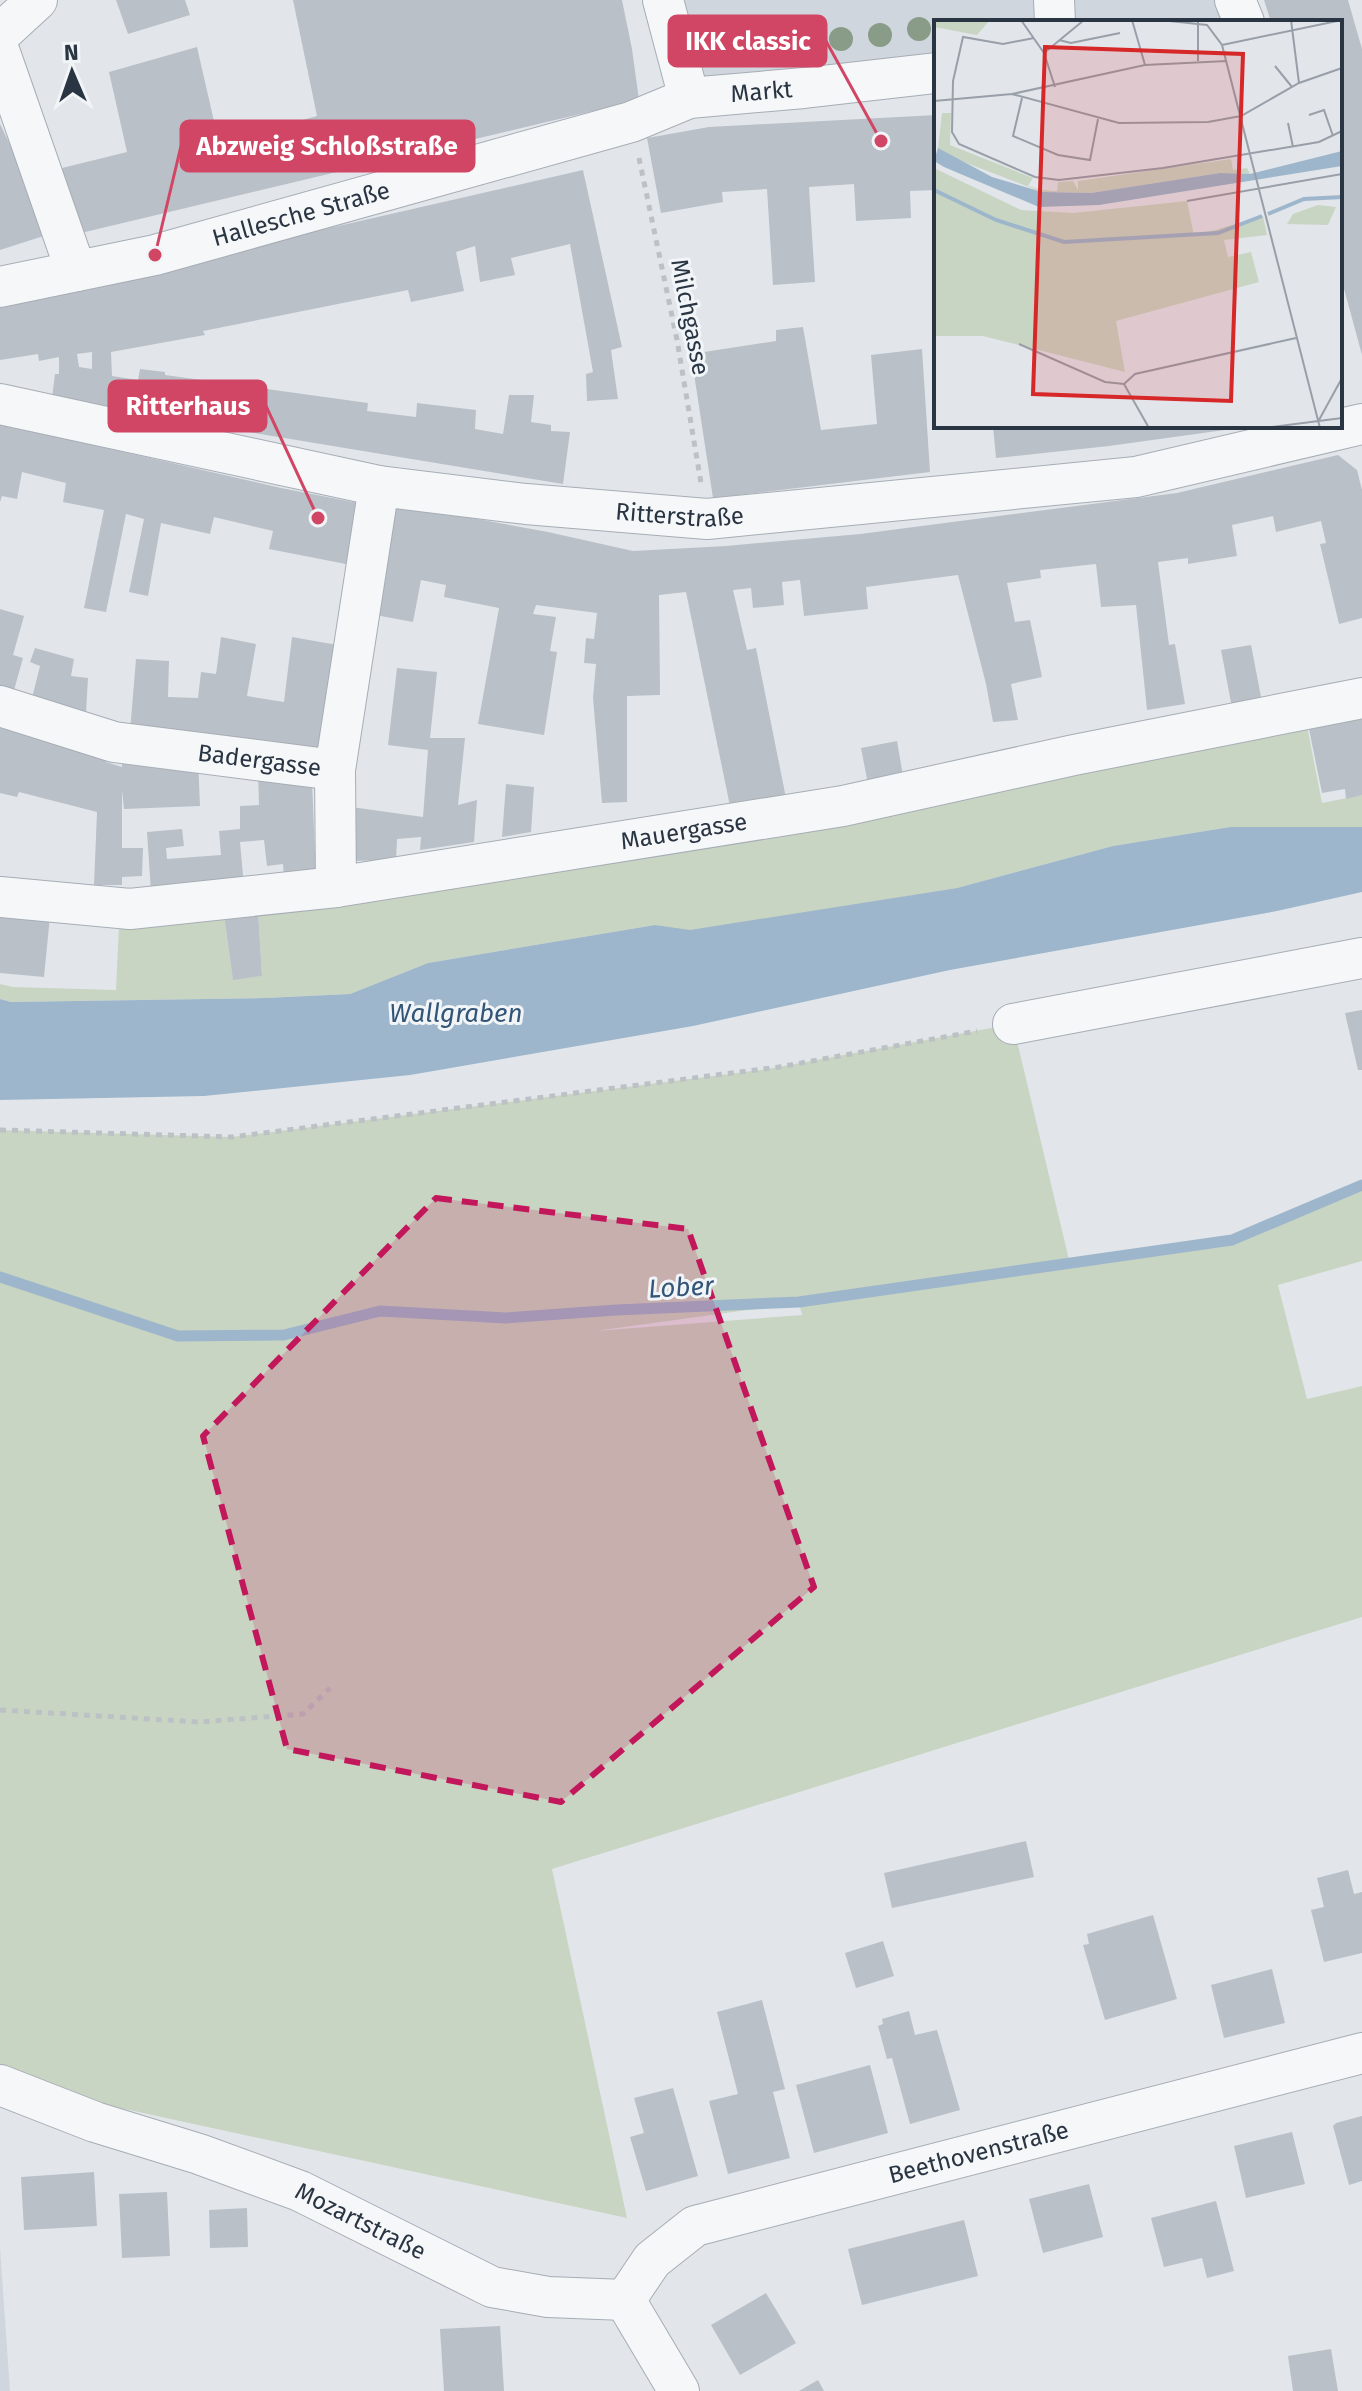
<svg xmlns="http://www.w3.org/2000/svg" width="1362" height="2391" font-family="'Fira Sans',sans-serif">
  <rect width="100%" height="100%" fill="#e2e6eb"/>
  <g fill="#d0d6dd">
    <polygon points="663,0 1235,0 1244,22 936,22 936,73 689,98"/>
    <polygon points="0,2248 10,2391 0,2391"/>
  </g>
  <g fill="#c9d5c3" fill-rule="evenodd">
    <polygon points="1307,726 1322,803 1362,795 1362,827 1230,827 1113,846 957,888 690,931 655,925 428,963 350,994 265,998 11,1002 0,999 0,984 13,987 116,990 119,925 224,917 233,979 262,976 258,911"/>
    <path d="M1013,1024l57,240 162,-24 130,-55v76l-84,24 29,114 55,-13v231l-810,252 75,349 -627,-136v-952l232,7 535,-68zM799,1303l3,12 -207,16z"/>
  </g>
  <polygon fill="#9db6cb" points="1230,827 1362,827 1362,892 1277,911 950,970 693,1026 410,1075 204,1096 0,1100 0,999 11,1002 265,998 350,994 428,963 655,925 690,930 957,888 1113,846"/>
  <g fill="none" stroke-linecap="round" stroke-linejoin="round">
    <polyline stroke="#9db6cb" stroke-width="11" points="0,1277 178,1336 284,1335 380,1311 506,1318 616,1310 799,1302 1232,1240 1362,1185"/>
  </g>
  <g fill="#b9c0c8" fill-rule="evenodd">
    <polygon points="116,0 185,0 190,15 128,34"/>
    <polygon points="293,0 622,0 632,49 639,100 81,233 58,169 127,152 109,72 197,47 219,143 317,116"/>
    <polygon points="1264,0 1348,0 1362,49 1362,355 1340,274 1340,22 1271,22"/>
    <polygon points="936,115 936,190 910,191 911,218 856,221 854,184 809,187 815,282 773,285 767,189 722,192 723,202 661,213 647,138 709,127"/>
    <polygon points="0,124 53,233 0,250"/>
    <path d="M583,170l39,177 -11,3 7,49 -31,2 -1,-27 7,-2 -23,-128 -59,14 4,17 -35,7 -5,-36 -19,6 8,39 -53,11 -3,-12 -205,41 2,4 -94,17 1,24 26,4 2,-11 25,3v3l203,28 -1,8 49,6 1,-14 59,7 -1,19 28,5 6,-39h25l-3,27 20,3v6l19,1 -7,52 -345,-57 -166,-29 3,-24h4v-17l-20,4 -1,-7 -38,6v-61l246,-52zM92,352v17l-13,-2 -2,-13z"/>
    <polygon points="803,327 821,430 877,424 871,355 922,349 930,472 713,498 691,354 776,341 776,330"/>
    <polygon points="0,420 76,441 281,488 363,504 351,565 269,549 273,531 214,517 210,534 161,523 148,596 129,592 144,519 126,514 106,612 84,608 104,510 63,502 66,483 22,472 17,499 2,496 0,502"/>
    <polygon points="993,426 1239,426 1239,428 1109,446 996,458"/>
    <polygon points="1338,455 1357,470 1362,490 1362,618 1339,624 1320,544 1326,543 1321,521 1276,532 1273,516 1232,525 1237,556 1188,564 1188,558 1158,562 1169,645 1175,644 1185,704 1147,710 1136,605 1101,607 1096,564 1040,570 1041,578 1007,583 1015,622 1030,620 1042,677 1011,684 1018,720 993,722 986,684 958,575 866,587 868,609 804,616 800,580 782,582 784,605 753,608 751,588 733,590 747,650 756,648 787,803 731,811 686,592 659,595 660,695 627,696 627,802 602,803 593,698 596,664 584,663 586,638 594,639 597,613 536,605 533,614 556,617 550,651 557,652 544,735 478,724 499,608 444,597 446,585 421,580 413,622 370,614 390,503 548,532 633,551 726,546 860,534 1177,493"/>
    <polygon points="0,609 24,616 13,655 23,658 13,694 0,690"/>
    <polygon points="221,637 256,644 247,696 284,702 292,637 343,646 328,759 130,731 136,659 169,661 168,697 198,698 201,672 216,674"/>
    <polygon points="1251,645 1263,707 1233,713 1221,650"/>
    <polygon points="35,648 74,659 71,676 88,678 86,713 32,698 40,666 30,662"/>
    <polygon points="397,668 437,672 430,738 465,738 458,805 477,800 474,842 420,850 421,837 397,839 396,860 351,861 344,806 423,817 428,750 388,745"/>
    <polygon points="1362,717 1362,795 1346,799 1345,789 1322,793 1309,729"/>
    <polygon points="0,721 106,750 106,762 122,767 122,760 198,758 200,806 124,809 122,790 122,848 143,848 142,876 122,877 122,885 94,885 97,812 19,792 17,797 0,793"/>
    <polygon points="897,741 903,776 868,784 861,748"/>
    <polygon points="258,771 312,781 316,879 285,885 283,864 267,866 264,840 240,842 244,886 151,892 147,832 182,829 184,846 166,848 167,859 221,855 219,831 240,829 240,806 259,805"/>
    <polygon points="506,784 534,787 531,832 502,837"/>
    <polygon points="0,911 50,916 44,977 0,973"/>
    <polygon points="258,911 262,976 233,980 224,916"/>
    <polygon points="1362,1010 1362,1070 1358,1070 1345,1013"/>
    <polygon points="1026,1841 1034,1877 892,1908 884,1873"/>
    <polygon points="1348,1870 1354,1894 1362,1892 1362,1953 1324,1962 1311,1910 1324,1907 1317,1878"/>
    <polygon points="1153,1915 1177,1999 1105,2020 1083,1945 1089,1944 1087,1934"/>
    <polygon points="883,1941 894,1976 856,1988 845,1953"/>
    <polygon points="1272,1969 1285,2023 1224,2038 1211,1985"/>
    <polygon points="762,2000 785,2089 773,2092 790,2158 728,2174 709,2101 738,2094 717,2012"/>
    <polygon points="909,2011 915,2035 937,2030 960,2110 910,2124 892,2058 887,2059 878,2026 883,2024 882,2019"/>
    <polygon points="870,2065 888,2133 814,2153 796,2085"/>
    <polygon points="673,2088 698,2176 646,2191 630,2137 644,2133 634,2098"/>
    <polygon points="1362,2116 1362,2181 1349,2185 1333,2126 1336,2123"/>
    <polygon points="1292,2132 1305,2184 1246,2198 1234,2146"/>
    <polygon points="94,2172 97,2226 24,2230 21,2177"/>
    <polygon points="1089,2184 1103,2237 1043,2253 1029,2199"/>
    <polygon points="167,2192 170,2256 122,2258 119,2194"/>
    <polygon points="1216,2201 1234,2271 1207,2278 1202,2258 1164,2267 1151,2218"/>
    <polygon points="247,2208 248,2247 210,2248 209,2210"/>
    <polygon points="964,2220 978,2276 862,2305 848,2249"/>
    <polygon points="766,2293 796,2343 740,2375 711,2325"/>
    <polygon points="500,2326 504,2391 444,2391 440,2329"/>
    <polygon points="1331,2349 1338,2391 1293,2391 1288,2356"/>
    <polygon points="818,2380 824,2391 799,2391"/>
  </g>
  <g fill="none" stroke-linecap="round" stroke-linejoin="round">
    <defs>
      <g id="minor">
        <polyline points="663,0 689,98"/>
        <polyline points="1054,0 1055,22"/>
        <polyline points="1235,0 1244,22"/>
        <polyline points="0,34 37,0"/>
        <polyline points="0,53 76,271"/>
        <path id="s1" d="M0,287l155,-32 476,-133 58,-24 115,-10 132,-15"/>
        <path id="s2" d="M0,404l379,82 147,18 181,15 429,-42 226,-53"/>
        <path id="s3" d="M0,706l114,36 221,28 44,-284"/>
        <polyline points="335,770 336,887"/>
        <path id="s4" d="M0,897l130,12 206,-22 507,-81 231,-51 288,-57"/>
        <polyline points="1013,1024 1362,958"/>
        <path id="s5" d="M0,2085l95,37 104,32 101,37 192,96 56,10 77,3"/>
        <path id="s6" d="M625,2300l27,-40 43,-34 667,-173"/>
        <polyline points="625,2300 679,2391"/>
      </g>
    </defs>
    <use href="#minor" stroke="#a7adb5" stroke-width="42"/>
    <g stroke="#bcc1c6" stroke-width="5" stroke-dasharray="6 6" stroke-linecap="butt">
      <polyline points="639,158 677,340 701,483"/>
      <polyline points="0,1130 232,1137 779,1067 977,1031"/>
      <polyline points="0,1710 199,1722 303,1714 330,1688"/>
    </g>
    <use href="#minor" stroke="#f5f7f9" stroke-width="40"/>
  </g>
  <g fill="#899c88">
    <circle cx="919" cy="29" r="12"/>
    <circle cx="880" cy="35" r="12"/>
    <circle cx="841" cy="39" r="12"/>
  </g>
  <path fill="#c2185b" fill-opacity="0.2" stroke="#c2185b" stroke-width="6" stroke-dasharray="16 10" stroke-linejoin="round" d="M436,1198l252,31 126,358 -253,215 -274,-53 -84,-313z"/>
  <g text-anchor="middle" stroke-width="6" stroke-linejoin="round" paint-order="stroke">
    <g font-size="24" fill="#2a3543" stroke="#f2f5f8">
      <text dy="8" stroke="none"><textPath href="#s1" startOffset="788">Markt</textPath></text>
      <text dy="8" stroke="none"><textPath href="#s1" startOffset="310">Hallesche Straße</textPath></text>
      <text transform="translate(690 317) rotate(79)" y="8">Milchgasse</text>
      <text dy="8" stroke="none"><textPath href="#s2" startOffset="690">Ritterstraße</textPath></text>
      <text dy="8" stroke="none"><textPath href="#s3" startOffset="266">Badergasse</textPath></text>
      <text dy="8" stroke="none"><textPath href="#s4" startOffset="690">Mauergasse</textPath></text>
      <text dy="8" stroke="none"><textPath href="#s6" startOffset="396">Beethovenstraße</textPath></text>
      <text dy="8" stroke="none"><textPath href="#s5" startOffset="386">Mozartstraße</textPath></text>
    </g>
    <g font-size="26" font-style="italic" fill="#335678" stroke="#f2f5f8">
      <text x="456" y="1022">Wallgraben</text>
      <text transform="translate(681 1287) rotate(-3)" y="9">Lober</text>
    </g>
  </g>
  <g transform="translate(934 20)">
    <rect width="408" height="408" fill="#e2e6eb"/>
    <path d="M0,0h56l-13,15 -43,-8zM8,93h9l-1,32 83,33 -5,8 14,4 15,1 1,-9 15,-1 5,9v-9l153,-22 2,11 14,-2 3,6 -30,-1 -129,20 -49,-1 -99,-38 -5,-6zM0,148l87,42 52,3 114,-12 7,35 69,-20 4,19 -43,5 4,17 23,-5 8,30 -143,39 9,51 -142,-36h-49zM384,185l18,2 -8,18 -41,-1 6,-10z" fill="#c9d5c3"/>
    <path d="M4,128l54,29 50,15 49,1 129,-20 30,1 92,-23v15l-243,39 -60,2 -95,-40 -10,-6z" fill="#9db6cb"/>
    <path fill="none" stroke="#9db6cb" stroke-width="4" d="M0,170l62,30 68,22 154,-9 44,-17M334,194l36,-15 38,-2"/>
    <path fill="none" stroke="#989fa8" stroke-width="2" d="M87,0l23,33 11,34M198,0l13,45M226,0l47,5 15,20 98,383M264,0v41M357,0l8,63M100,18l-31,6 -40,-7 -10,44 -1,51 7,12 76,33 24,3 104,-12 156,-26 23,-11M125,20l12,3 49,-10M288,25l120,-25M110,33l40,-33M341,46l17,21M78,74l107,29 89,-1 33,-6 58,-33 43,-15M88,78l-9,38 45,19 32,5 8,-41M0,81l78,-7 133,-29 82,-4M375,95l15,-5 9,26M354,103l5,24M253,181l155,-27M85,324l86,38 19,2M190,364l11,-10 161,-36M190,364l25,44M385,400l23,-42M331,408l77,-10"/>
    <path fill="#d62828" fill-opacity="0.15" stroke="#d62828" stroke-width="4" d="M111,27l198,7 -12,347 -198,-7z"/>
    <rect width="408" height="408" fill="none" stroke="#2a3543" stroke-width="4"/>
  </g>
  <path fill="none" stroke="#d14664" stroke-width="3" d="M881 141L826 41M155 255L181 146M318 518L266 406"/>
  <g fill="#d14664" stroke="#f2f5f8" stroke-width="3">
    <circle cx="881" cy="141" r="8"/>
    <circle cx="155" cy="255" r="8"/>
    <circle cx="318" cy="518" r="8"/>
  </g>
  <g fill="#d14664" stroke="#d14664" stroke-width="3">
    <rect x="669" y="16" width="157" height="50" rx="8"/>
    <rect x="181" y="121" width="293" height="50" rx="8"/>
    <rect x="109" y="381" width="157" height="50" rx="8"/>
  </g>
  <g font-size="26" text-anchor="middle" font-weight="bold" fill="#fff">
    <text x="748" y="50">IKK classic</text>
    <text x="327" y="155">Abzweig Schloßstraße</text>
    <text x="188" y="415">Ritterhaus</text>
  </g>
  <g transform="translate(72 72) rotate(358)" stroke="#f2f5f8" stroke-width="6" paint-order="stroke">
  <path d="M0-6L14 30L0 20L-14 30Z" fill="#2a3543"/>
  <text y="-12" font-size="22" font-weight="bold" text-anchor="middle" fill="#2a3543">N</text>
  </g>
</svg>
